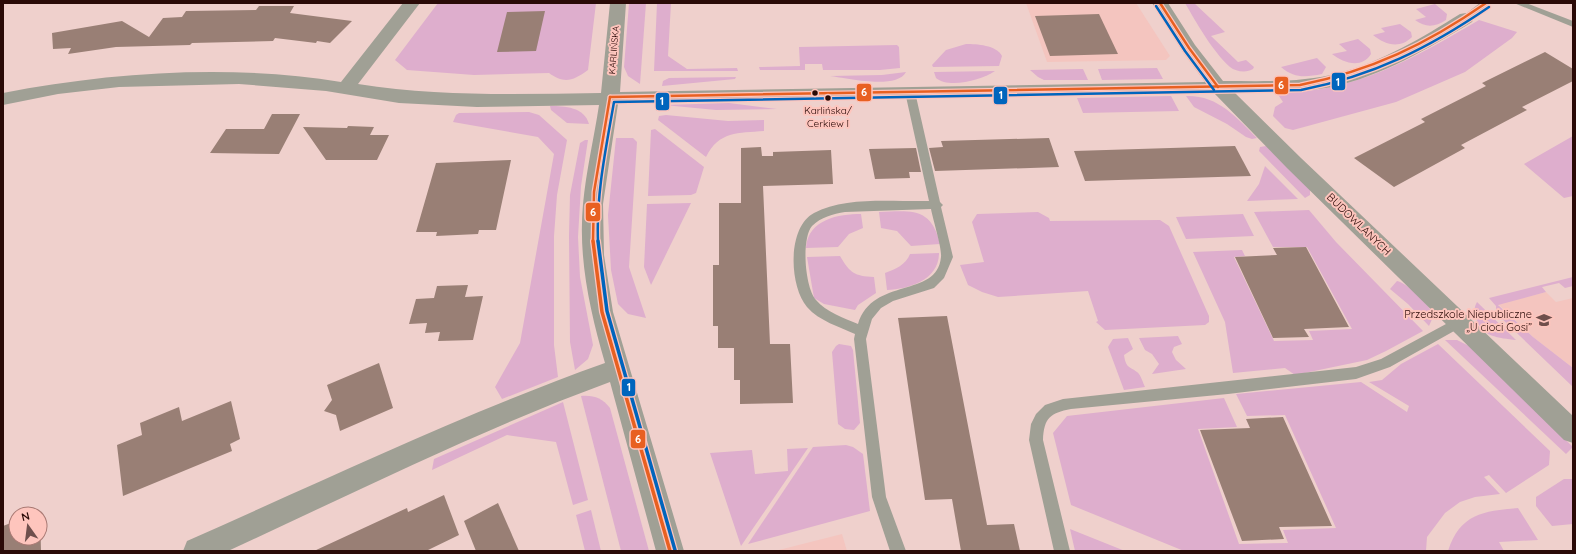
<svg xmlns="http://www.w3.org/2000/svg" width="1576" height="554" font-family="Quicksand,sans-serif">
  <rect width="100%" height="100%" fill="#efd0cc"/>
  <g fill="#f4c5bf">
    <polygon points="1026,3 1136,3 1170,56 1166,60 1047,62"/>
    <polygon points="1546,292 1556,302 1573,298 1573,368 1533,337 1498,304"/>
    <polygon points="842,534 847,551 775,551"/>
  </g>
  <g fill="#deaecd">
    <path d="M438,3h158l-8,67c-15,11 -24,14 -39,3l-75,2 -67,-5 -12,-10z"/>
    <polygon points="629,3 646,3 640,84 628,76 624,67"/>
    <polygon points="657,3 671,3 668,56 687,69 737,68 738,71 654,71"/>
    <path d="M1185,3h9l31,29 -14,4 27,26 8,-2 8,7 -1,2c-6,4 -17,3 -23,-2 -17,-15 -34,-45 -45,-64z"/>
    <path d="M1435,4l12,10 -1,6c-11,7 -20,8 -31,0l11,-3 -10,-8z"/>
    <path d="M1479,20l38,12 -5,6 -47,34 -69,30 -103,28 -8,-2 -12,-12 2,-9 8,-5 -6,-9c80,-1 135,-34 202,-73z"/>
    <path d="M1400,24l11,8 1,5c-12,12 -27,8 -39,-2l12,-3 -4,-4z"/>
    <path d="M1358,39l12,10 1,5c-9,15 -28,9 -39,0l15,-3 -8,-7z"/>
    <path d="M966,44c11,0 30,1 36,12l-3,10 -66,1 -1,-2 14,-15z"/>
    <polygon points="897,45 899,47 900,68 880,70 823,70 822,64 805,64 805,70 760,70 759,67 800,66 799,47"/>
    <path d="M1317,58l9,9 -4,7c-16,3 -27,5 -41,-7z"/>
    <polygon points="1157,68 1163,79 1102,80 1098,69"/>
    <polygon points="1083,69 1088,80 1044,80 1038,77 1030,70"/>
    <path d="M995,71c-13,9 -46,18 -59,7l-2,-6z"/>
    <path d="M906,72c-9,18 -60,6 -76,4l52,-1z"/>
    <polygon points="736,77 735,79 662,86 663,81 669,78"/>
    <polygon points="1171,96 1179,111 1083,113 1077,98"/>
    <path d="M1186,96c32,-1 50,21 71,42l-5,1 -6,-2 -19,-13 -33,-17z"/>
    <polygon points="729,103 777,109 716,110 664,105"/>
    <path d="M550,106c15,0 34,1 39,18l-22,-1 -16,-13z"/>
    <polygon points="529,112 539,115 567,140 557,195 554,236 554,345 558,377 502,399 495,387 520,343 554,154 538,137 453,122 456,115 459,113"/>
    <path d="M666,115l62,6 36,-1v11c-26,2 -45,0 -58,26l-48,-37 1,-4z"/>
    <polygon points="655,129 704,167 696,193 691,195 648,196 651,130"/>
    <polygon points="1573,136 1573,196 1564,198 1524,164"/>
    <polygon points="616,138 633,138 637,142 629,267 646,318 628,314 618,304 611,270 608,215"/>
    <polygon points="585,140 588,140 581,186 578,237 580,277 593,345 588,359 575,370 570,342 569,236 570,195 580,143"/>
    <polygon points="1266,146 1310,189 1310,195 1305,198 1262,154 1259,151 1260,147"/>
    <polygon points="1265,166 1298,199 1247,201 1259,184"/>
    <polygon points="691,203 651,285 644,267 647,204"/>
    <polygon points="1309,210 1336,242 1423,331 1386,351 1367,360 1295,375 1285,368 1233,373 1225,322 1193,252 1242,250 1245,256 1234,257 1274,341 1313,340 1309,331 1352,329 1307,247 1273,247 1254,212"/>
    <path d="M879,212c33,-1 52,-5 61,32l-29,2 -14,-15 -16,-3z"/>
    <polygon points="1038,212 1049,218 1050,221 1160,220 1169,226 1209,316 1209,322 1205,325 1105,330 1096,322 1098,321 1088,291 998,297 982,292 968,285 960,265 984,262 972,222 977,214"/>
    <path d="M861,214l2,14 -14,6 -11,13 -32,1c2,-29 33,-34 55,-34z"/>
    <polygon points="1243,214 1254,236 1186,239 1176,217"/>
    <path d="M939,253c0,27 -30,36 -52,37l-2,-17c10,-4 21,-8 25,-19z"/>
    <path d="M840,256c10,17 14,20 34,21l2,16 -18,12 -3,5 -31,-6 -10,-6 -7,-41z"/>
    <polygon points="1573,277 1573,286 1565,288 1559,283 1542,287 1546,292 1498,305 1533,337 1573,368 1573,387 1496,313 1496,306 1489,298"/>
    <path d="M1397,281c9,1 37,27 36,36l-4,9 -21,-22 -18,-15z"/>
    <path d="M1477,302l39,38c-17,-2 -35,-3 -40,-22 -2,-6 -2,-11 1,-16z"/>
    <polygon points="1178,336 1182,344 1174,347 1172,352 1176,360 1186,369 1152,374 1159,364 1152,354 1145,350 1139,338"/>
    <path d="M1128,338l5,11 -9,6c2,13 5,11 13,17 4,3 6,11 8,15l-21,3 -16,-43 5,-8z"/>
    <polygon points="1445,340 1457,340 1469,346 1573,447 1566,454"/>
    <polygon points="839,344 851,346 853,350 860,423 854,430 845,429 838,424 832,352 836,346"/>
    <polygon points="1438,344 1550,451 1549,465 1506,493 1489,475 1484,477 1500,494 1475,497 1460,502 1445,513 1427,537 1426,551 1184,551 1071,505 1053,433 1067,416 1224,398 1237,427 1198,429 1239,544 1288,543 1283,530 1336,528 1285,415 1247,416 1236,394 1361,382 1407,412 1409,406 1369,382 1382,380 1401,364"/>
    <path d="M581,396c13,-1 21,2 29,12l39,143h-28z"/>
    <polygon points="563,402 588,500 573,505 556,442 507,435 432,470 434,459"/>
    <polygon points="846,445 853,447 863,454 870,511 748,544 813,447"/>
    <polygon points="808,448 741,546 710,453 752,450 755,474 788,471 787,449"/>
    <polygon points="1564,479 1573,479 1573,524 1552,526 1536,506 1536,497"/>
    <path d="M1518,508l20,32 -39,2 5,9h-56c12,-37 35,-40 70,-43z"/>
    <polygon points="591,510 601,551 585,551 576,515"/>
    <polygon points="1070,529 1125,551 1075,551"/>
  </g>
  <g fill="#997f75">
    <polygon points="259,6 294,6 290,13 352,21 330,43 317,41 316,43 275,38 273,41 192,43 190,45 116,47 68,54 71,48 53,49 52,33 122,21 149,37 163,18 182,17 186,11 256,10"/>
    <polygon points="545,11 536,51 497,52 507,12"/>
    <polygon points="1099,14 1118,54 1050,56 1035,16"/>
    <polygon points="1545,52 1573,69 1573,81 1522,107 1527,110 1461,145 1465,148 1394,187 1354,158 1425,122 1421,119 1486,86 1482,83"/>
    <polygon points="272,114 300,114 279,154 210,153 226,129 264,129"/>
    <polygon points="348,126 374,127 370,135 389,135 377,160 326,160 303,127 347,128"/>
    <polygon points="1049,138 1059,167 935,171 929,148 943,147 941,141"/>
    <polygon points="1235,146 1251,176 1085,181 1074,151"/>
    <polygon points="761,147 762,156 773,156 773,152 831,150 833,184 763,186 770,344 790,344 793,403 740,404 740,380 734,380 734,348 718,348 718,326 713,326 713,265 719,265 719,203 741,203 741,148"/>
    <polygon points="916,148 921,172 909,172 910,178 875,179 869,149"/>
    <polygon points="511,160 496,230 479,230 478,234 436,236 437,232 416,232 436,163"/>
    <polygon points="1306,247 1349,327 1304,329 1309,337 1273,338 1235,257 1277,255 1273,248"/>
    <polygon points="468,285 465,297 483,296 473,340 438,341 440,332 425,333 427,323 409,324 416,299 434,298 437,286"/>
    <polygon points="947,316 987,525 1014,524 1020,551 961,551 952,499 925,500 898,318"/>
    <polygon points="379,363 393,408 340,431 336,415 324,411 332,400 327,385"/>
    <polygon points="231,401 240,439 230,444 232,451 123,496 117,445 142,435 140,423 179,407 182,421"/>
    <polygon points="1283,417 1332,526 1279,527 1284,539 1242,541 1200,430 1250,428 1246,419"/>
    <polygon points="444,495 459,535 426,551 314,551 407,508 408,512"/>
    <polygon points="498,503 519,551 476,551 464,521"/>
    <polygon points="40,511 41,551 3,551 3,526 16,521 16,538 40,538 40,514 33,514"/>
  </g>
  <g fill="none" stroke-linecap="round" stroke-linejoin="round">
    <g fill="#a0a095" fill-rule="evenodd">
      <polygon points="1480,3 1490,3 1469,20 1463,20 1463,16"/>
      <polygon points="1514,3 1526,3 1573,21 1573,27"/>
      <path d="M910,89l5,3 25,110 3,3 -2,2 12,50 -9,21 -10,10 -41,13 -12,7 -9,11 -6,20 20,158 20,54h-16l-18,-54 -18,-158 1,-5c-15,-7 -36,-13 -48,-27 -18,-21 -20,-80 7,-94 31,-17 80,-11 115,-12l-24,-109zM931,209c2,11 11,39 10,48 -4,42 -68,19 -83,67 -14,-6 -32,-12 -42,-24 -11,-12 -15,-61 -4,-74 9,-9 21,-12 33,-14z"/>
      <path d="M1459,317l4,1 2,4 -2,4 -73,41 -34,12 -128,15 -157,15c-21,4 -27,9 -28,31l27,111h-16l-25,-111 2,-16 5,-10 9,-9 18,-6 293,-32 25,-8z"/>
    </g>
    <path fill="#a0a095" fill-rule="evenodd" d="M403,3h17l-62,81c81,13 162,10 243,9l9,-90h16l-6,89 585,-10 -22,-30 -31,-49h16l27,42 28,36c38,0 79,2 116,-8 43,-11 84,-36 121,-59l6,-1 6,1 2,4 -2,4c-43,26 -90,54 -140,65 -32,6 -65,5 -97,6l66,65 272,258v27l-9,-3 -277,-272 -73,-75 -596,11 -15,100 1,51 9,57 71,239h-28l-46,-169c-131,48 -256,111 -382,169h-45l4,-10c138,-61 275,-127 418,-178 -15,-52 -27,-104 -22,-159 3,-33 11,-66 16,-99l-122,2 -78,-4 -73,-12 -87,-7 -120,3 -61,7 -55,11v-12c108,-21 229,-29 338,-11z"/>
    <defs>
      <g id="bus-1-far1">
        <polyline points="1160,3 1189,48 1218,87"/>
        <path d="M610,97l690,-12c71,-14 127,-41 186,-82"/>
        <polyline points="593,242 594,192 610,97"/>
      </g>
      <polyline id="bus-1" points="593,241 602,312 670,551"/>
      <g id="bus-2-far1">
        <polyline points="1156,6 1185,51 1214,90"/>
        <path d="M598,242c-2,-48 8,-94 16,-140l687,-12c72,-14 128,-42 188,-83"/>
      </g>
      <polyline id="bus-2" points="598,241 607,311 675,550"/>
    </defs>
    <use href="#bus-1-far1" stroke="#fec5bd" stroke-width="5"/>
    <use href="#bus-1" stroke="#fec5bd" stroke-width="6"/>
    <use href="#bus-2-far1" stroke="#fec5bd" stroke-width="5"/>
    <use href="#bus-2" stroke="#fec5bd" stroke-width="6"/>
    <use href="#bus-1-far1" stroke="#e86021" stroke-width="2.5"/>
    <use href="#bus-1" stroke="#e86021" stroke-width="3.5"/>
    <use href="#bus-2-far1" stroke="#0065bd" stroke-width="2.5"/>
    <use href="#bus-2" stroke="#0065bd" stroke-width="3.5"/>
  </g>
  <defs>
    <symbol id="school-bare" viewBox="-9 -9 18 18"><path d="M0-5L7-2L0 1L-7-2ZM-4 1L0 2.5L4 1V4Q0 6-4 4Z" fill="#6f4f4c" stroke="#fec5bd" stroke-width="2.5" paint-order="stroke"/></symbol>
  </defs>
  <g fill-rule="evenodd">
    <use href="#school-bare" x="1533" y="309" width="22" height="22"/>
  </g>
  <g fill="#2a0a07" stroke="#fec5bd" stroke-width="1.5">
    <circle cx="815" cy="93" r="3.5"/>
    <circle cx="828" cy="98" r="3.5"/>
  </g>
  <g text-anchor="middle" stroke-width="4" stroke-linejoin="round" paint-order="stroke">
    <g font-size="9" fill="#2a0a07" stroke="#fec5bd">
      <text transform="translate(614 50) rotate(-85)" y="3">KARLIŃSKA</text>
    </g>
    <g font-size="10" fill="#2a0a07" stroke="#fec5bd">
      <text x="828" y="114">Karlińska/<tspan x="828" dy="13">Cerkiew I</tspan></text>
    </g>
    <g font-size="11" fill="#2a0a07" stroke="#fec5bd">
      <text transform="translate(1359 224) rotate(44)" y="4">BUDOWLANYCH</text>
    </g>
    <g font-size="11" fill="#2a0a07" stroke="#fec5bd" text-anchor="end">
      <text x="1532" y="318">Przedszkole Niepubliczne<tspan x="1532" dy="13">„U cioci Gosi”</tspan></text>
    </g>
  </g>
  <g stroke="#fec5bd" stroke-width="1.5">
    <rect x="1331" y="72" width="15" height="19" rx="4" fill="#0065bd"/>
    <rect x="1274" y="76" width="15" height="19" rx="4" fill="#e86021"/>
    <rect x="856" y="83" width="16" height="19" rx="4" fill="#e86021"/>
    <rect x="993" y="86" width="15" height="19" rx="4" fill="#0065bd"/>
    <rect x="655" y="92" width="15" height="19" rx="4" fill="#0065bd"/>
    <rect x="585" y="202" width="16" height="20" rx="4" fill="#e86021"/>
    <rect x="621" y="378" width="15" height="19" rx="4" fill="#0065bd"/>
    <rect x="630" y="429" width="16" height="20" rx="4" fill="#e86021"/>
  </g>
  <g font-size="11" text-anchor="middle" font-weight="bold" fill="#fff">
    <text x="1338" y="86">1</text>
    <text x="1281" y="89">6</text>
    <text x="864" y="96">6</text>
    <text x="1001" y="99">1</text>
    <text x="662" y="105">1</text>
    <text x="593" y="216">6</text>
    <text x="629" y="391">1</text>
    <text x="638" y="443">6</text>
  </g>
  <rect width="1576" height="554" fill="none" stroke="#2a0a07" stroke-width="8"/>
  <g transform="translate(28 526) rotate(346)"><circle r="19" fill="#fec5bd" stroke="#a97a74"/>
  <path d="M0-3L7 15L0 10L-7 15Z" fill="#6f4f4c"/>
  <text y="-6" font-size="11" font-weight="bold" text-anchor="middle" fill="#2a0a07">N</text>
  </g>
</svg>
